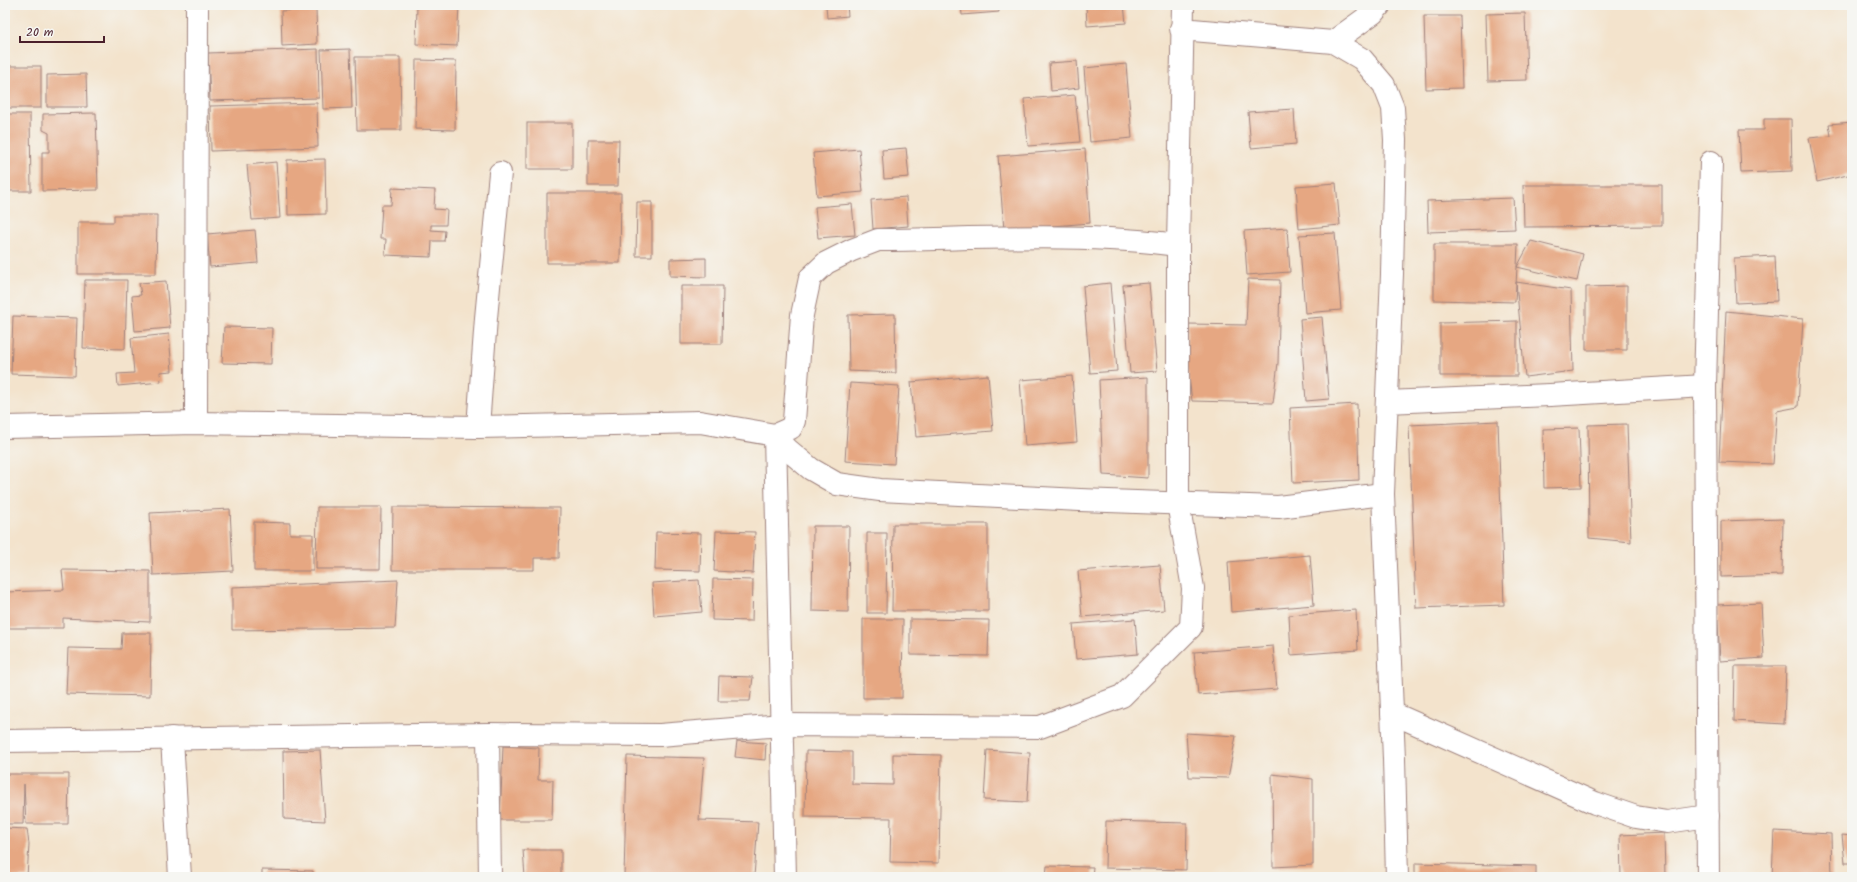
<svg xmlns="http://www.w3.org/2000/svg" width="1857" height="882" font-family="Kalam,sans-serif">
  <rect width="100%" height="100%" fill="#f6f6f2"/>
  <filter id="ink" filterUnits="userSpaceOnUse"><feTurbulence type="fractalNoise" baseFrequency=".025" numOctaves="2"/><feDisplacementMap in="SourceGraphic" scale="8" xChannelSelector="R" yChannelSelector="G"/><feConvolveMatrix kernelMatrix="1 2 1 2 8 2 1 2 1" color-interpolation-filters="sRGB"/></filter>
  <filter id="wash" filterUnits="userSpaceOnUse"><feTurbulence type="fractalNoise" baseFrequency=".012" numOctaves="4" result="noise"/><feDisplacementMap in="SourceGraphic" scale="16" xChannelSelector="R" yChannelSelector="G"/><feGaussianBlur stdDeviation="0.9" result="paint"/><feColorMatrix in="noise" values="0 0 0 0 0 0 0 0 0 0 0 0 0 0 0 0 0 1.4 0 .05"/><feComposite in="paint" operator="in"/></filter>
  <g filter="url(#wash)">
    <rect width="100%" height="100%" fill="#f3e3cc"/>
    <g id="blocks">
      <g fill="#e6a782">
        <polygon points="417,5 459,5 457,46 416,44"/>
        <polygon points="826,5 847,5 848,16 827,18"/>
        <polygon points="961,5 998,5 999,12 962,15"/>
        <polygon points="1086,5 1124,5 1126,23 1087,26"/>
        <polygon points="316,9 317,44 282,46 281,11"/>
        <polygon points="1525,13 1527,80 1488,81 1486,14"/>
        <polygon points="1424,16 1460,16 1462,88 1426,89"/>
        <polygon points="318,49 319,98 210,101 208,53"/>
        <polygon points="350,49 352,108 323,109 321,50"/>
        <polygon points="355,57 400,57 401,130 357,130"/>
        <polygon points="416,60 456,61 455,130 415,129"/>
        <polygon points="1077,61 1079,88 1051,91 1049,63"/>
        <polygon points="1126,64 1132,138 1090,142 1084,68"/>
        <rect x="5" y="66" width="36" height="42"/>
        <polygon points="86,74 87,107 47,107 47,75"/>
        <polygon points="1075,95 1080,142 1028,146 1024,99"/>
        <polygon points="317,103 318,147 211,151 210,106"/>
        <polygon points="1294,109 1296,144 1251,148 1248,112"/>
        <polygon points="96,113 98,190 42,191 42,152 49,152 49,133 43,130 43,114"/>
        <polygon points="5,114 30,114 31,191 5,191"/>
        <polygon points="1764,119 1791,119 1792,171 1741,173 1739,130 1764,130"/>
        <polygon points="1852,122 1852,174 1817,182 1809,138 1831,136 1829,124"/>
        <rect x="527" y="123" width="45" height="46"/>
        <polygon points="588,140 619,140 618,186 588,186"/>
        <polygon points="906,148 909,177 884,179 882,150"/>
        <polygon points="859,149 863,192 817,196 813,153"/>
        <polygon points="1085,149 1090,223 1004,230 998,156"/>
        <polygon points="325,159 326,214 288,215 287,160"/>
        <polygon points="276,162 280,218 252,220 247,165"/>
        <polygon points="1336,183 1340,225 1299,229 1296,186"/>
        <polygon points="1523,185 1662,185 1662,226 1524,227"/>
        <polygon points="392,188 435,190 434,209 447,210 446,225 431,225 431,230 445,231 444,241 432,241 431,257 385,255 386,239 380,239 382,205 391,205"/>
        <polygon points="547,193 621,193 620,263 547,263"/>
        <polygon points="906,197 908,226 873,229 871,200"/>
        <polygon points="1513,198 1515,229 1428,232 1427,201"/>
        <polygon points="637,202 652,202 652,256 636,256"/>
        <polygon points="852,204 855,235 818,238 815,207"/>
        <polygon points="114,215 157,215 156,274 78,274 78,222 114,222"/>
        <polygon points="1287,228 1290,272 1247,275 1244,231"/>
        <polygon points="255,230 258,263 210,267 207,234"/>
        <polygon points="1335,233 1341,310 1305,313 1299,235"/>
        <polygon points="1531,241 1583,254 1577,281 1517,267 1515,302 1434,300 1434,244 1518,244 1517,267"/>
        <polygon points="1775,256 1777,301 1736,303 1734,258"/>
        <polygon points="706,258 706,277 670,276 670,259"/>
        <polygon points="1248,279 1280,280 1278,363 1273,403 1192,401 1187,361 1188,324 1246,325"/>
        <polygon points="85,280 127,280 125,349 83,348"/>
        <polygon points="166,281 170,328 135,331 132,296 141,295 139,283"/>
        <polygon points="1516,282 1571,290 1573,371 1525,377"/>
        <polygon points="1110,283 1117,371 1090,373 1083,286"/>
        <polygon points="1149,283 1157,371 1130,373 1123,285"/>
        <polygon points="681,286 723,286 722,344 681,344"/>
        <polygon points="1627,286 1627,350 1586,350 1586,287"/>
        <polygon points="1726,311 1803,319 1798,407 1777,411 1773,464 1719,462"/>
        <polygon points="895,314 896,373 849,371 848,315"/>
        <polygon points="13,316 77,318 75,376 11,374"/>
        <polygon points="1322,317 1329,399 1306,401 1300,319"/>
        <polygon points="1517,321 1517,376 1440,376 1440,323"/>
        <polygon points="224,327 272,328 271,364 222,363"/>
        <polygon points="169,334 172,371 160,372 161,382 118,386 117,374 134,373 131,338"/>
        <polygon points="988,375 993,431 916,437 911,382"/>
        <polygon points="1072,376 1077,442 1025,446 1020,380"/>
        <polygon points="1148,377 1148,478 1103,475 1099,380"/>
        <polygon points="850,383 899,386 894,464 845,461"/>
        <polygon points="1357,404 1359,480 1293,483 1290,408"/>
        <polygon points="1498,421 1504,605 1416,608 1409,425"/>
        <polygon points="1627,424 1631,542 1589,538 1588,425"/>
        <polygon points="1579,428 1581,487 1544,488 1543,429"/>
        <polygon points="317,507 381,507 380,569 316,569"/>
        <polygon points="393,507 560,508 559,558 534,558 534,570 392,570"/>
        <polygon points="230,509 233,571 153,575 150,513"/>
        <polygon points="1783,519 1782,575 1721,577 1721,521"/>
        <polygon points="254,522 290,523 290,534 313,534 313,571 254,571"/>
        <polygon points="893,524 988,524 988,611 892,611"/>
        <polygon points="813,526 849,526 848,612 812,611"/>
        <polygon points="716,531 755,532 753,573 714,571"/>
        <polygon points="656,532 701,533 700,571 655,570"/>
        <polygon points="867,533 887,533 886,613 867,613"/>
        <polygon points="1310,555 1314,605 1231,612 1228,562"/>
        <polygon points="1160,565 1164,610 1082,617 1078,571"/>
        <polygon points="62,570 150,571 150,622 63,618 63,628 5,628 5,592 64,590"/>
        <polygon points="713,579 753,580 752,621 712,620"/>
        <polygon points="398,580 395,628 232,630 232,587"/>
        <polygon points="699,580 702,612 654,616 652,583"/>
        <polygon points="1761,603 1764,658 1720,661 1717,605"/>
        <polygon points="1356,610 1358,650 1291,655 1289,615"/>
        <polygon points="863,619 903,619 902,698 863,698"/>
        <polygon points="910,619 989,620 988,656 910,655"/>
        <polygon points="1135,619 1138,654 1076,659 1073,624"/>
        <polygon points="122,633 151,633 150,696 66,694 68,648 121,649"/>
        <polygon points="1273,646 1277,689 1198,695 1194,652"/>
        <polygon points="1735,666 1786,666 1784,724 1734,721"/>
        <polygon points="719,676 753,677 750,701 718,701"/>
        <polygon points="1186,733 1236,736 1228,778 1189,777"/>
        <polygon points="737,741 766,743 765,760 735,757"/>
        <polygon points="503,746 539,748 538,780 553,780 552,820 500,820"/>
        <polygon points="320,750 325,821 284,819 283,751"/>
        <polygon points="987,750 1030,753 1027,802 984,800"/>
        <polygon points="806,751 852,752 852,784 893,785 893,754 941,755 939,863 890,862 891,818 805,817"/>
        <polygon points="627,756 704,758 699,820 758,822 754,877 624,877"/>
        <polygon points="5,774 69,774 68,824 26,824 24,784 23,824 5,824"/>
        <polygon points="1272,774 1313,779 1313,865 1273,867"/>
        <polygon points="1106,821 1187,823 1186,870 1105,868"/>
        <polygon points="5,828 27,829 29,844 27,877 5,877"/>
        <polygon points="1774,831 1831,834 1832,877 1772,877"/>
        <polygon points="1664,833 1665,877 1621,877 1620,835"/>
        <polygon points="1842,835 1852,836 1852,863 1845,863"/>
        <polygon points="523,850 561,850 561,877 525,877"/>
        <polygon points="1415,863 1536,866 1536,877 1415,877"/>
        <polygon points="1047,866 1093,867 1092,877 1046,877"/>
        <polygon points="262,870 313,871 313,877 262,877"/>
      </g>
    </g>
  </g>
  <g filter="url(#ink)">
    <use href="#blocks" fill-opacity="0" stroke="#9e817c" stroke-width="1"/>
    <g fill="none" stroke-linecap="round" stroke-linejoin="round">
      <defs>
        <g id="street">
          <polyline points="1181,29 1333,42 1362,59 1384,85 1393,108 1395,140 1392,274 1383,494 1394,759 1397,877"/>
          <polyline points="1333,42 1373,13 1380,5"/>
          <polyline points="1387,402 1550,395 1705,386"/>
          <polyline points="196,423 197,5"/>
          <polyline points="5,427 196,423 478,427 700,422 775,435 787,449 811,469 837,484 880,490 1080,500 1278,507 1383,494"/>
          <polyline points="478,427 486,318 500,173"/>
          <polyline points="1392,713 1595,803 1636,817 1667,822 1708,816"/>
          <polyline points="488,734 490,877"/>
          <polyline points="172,738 180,877"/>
          <polyline points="5,741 488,734 660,735 782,725 1040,727 1122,696 1191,627 1193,588 1178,503 1178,245 1183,5"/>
          <path d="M785,877l-10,-442 16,-7 3,-7 8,-106 8,-37 16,-15 26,-13 26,-10c100,-1 202,-8 300,5"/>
          <polyline points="1708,877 1705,386 1711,162"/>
        </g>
      </defs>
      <use href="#street" stroke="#9e817c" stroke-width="24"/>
      <use href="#street" stroke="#fff" stroke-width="22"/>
    </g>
  </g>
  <rect width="1857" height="882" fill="none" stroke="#f6f6f2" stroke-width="20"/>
  <path d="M20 36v6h84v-6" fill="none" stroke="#4a1f2b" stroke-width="2"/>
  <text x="26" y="36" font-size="12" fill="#4a1f2b" stroke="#f6f6f2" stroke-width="3" paint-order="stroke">20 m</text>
</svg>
